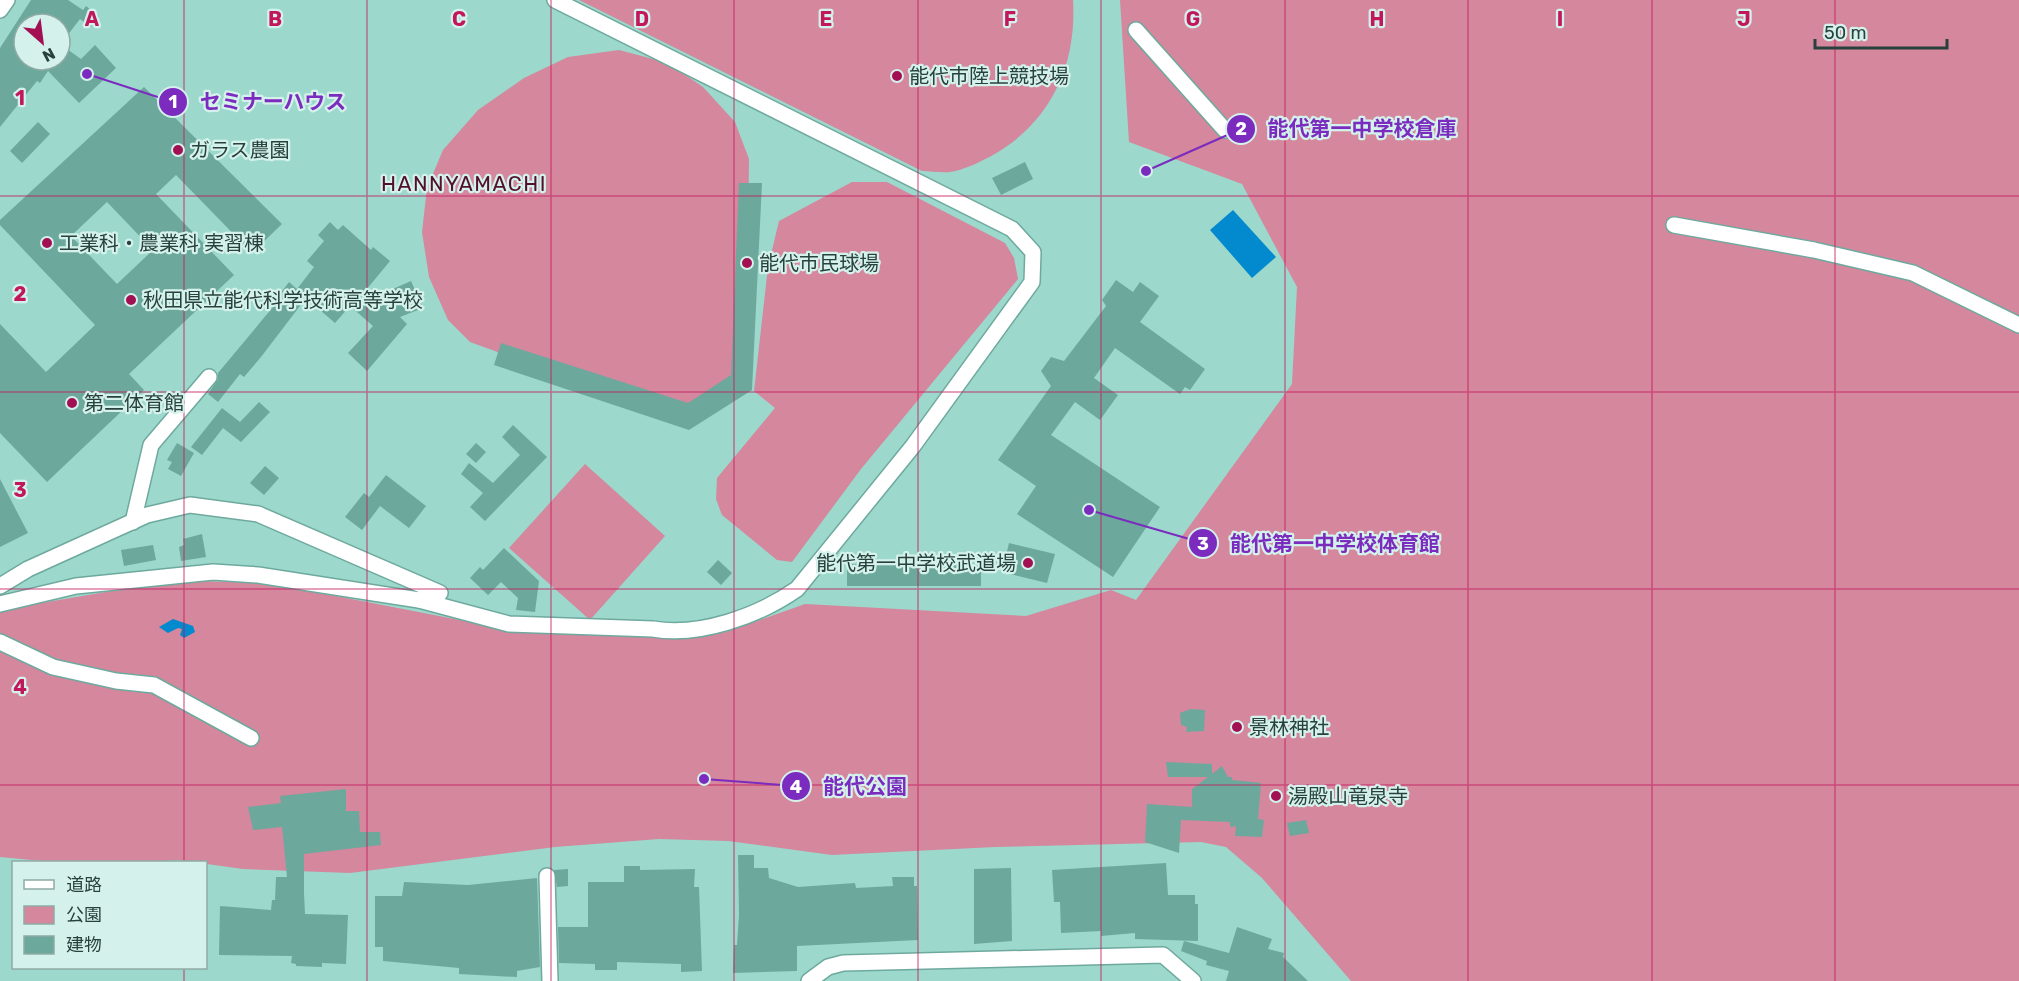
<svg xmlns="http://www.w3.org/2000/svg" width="2019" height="981" font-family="Rubik,'Noto Sans JP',sans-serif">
  <rect width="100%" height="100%" fill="#9cd8cc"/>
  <g fill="#d4879d">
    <path d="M579,0h494c4,65 -22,122 -80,155 -13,7 -29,15 -43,17 -9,1 -19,-1 -28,-1z"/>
    <polygon points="1120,0 2019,0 2019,981 1351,981 1262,878 1226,847 1201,842 995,847 832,855 728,841 659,839 555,847 350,873 243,869 178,860 145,862 53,862 0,857 0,610 129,588 202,581 257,583 336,596 511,630 677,638 726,632 805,604 1026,616 1111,590 1136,600 1292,384 1297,287 1242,184 1129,142"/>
    <polygon points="619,50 668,63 703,87 735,122 749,159 746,381 686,420 470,342 448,320 429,277 422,232 427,188 443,150 478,110 524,78 568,57"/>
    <polygon points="852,182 887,182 1005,243 1014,258 1018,279 861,469 792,562 777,560 722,515 716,499 717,478 775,408 754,391 768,267 779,221"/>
    <polygon points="585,464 665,536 590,620 509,548"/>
  </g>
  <g fill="#0389cd">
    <polygon points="1233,210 1276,257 1252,278 1210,230"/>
    <polygon points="173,619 193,626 195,632 184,638 180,635 182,629 178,628 168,633 159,627"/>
  </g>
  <g fill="#6da89d" fill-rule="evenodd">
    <polygon points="31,0 68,0 83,10 86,6 99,16 91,27 80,19 67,36 60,31 60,24 24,24 24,60 60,60 60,44 81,59 95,45 116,68 79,103 48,71 40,83 37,81 0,127 0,48"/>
    <path d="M144,87l138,137 -30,29 -76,-78 -20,19 78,81 -105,99 15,16 -97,92 -47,-49v-109l46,48 49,-47 -95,-100v-5zM107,202l46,48 -36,34 -46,-48z"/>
    <polygon points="38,122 50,134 22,163 10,151"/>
    <polygon points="1025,162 1033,179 1001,195 992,178"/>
    <polygon points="739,183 762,183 752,390 689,430 494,365 501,343 688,403 731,375"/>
    <polygon points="330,222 338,230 343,225 371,250 373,247 390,261 352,307 411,281 423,308 400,317 407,324 367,371 348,353 373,326 350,306 335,323 306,298 261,357 244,377 240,374 218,402 208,394 218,379 218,373 278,301 276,299 289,282 297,289 314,267 307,261 324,241 318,235"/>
    <polygon points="1116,280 1133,292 1140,282 1159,296 1140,322 1205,369 1190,390 1185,387 1180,394 1115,348 1094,378 1118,395 1100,420 1075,402 1051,435 1160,507 1113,577 1017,514 1036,486 998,460 1051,386 1041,371 1051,357 1064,361 1106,306 1102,300"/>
    <polygon points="259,402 270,412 241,442 223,428 202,455 191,447 222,408 240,422"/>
    <polygon points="513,425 547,457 485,521 470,507 483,493 461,474 469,463 493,483 520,455 502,437"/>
    <polygon points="177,443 194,453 181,476 168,469 172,462 167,460"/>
    <polygon points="476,443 486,452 476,463 466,454"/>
    <polygon points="265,466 279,478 264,495 250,483"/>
    <polygon points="386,475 426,506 409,528 380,506 362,530 345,517 364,493 369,497"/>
    <polygon points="0,479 28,533 0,547"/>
    <polygon points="202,534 206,557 181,561 179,547 184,545 183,539"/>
    <polygon points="1009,543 1055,554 1047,583 1002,572"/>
    <polygon points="153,545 156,560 124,566 121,550"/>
    <polygon points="504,548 539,581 535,612 516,610 518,598 501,582 488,595 470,578 480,567 483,570"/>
    <polygon points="718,560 732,573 721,585 707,572"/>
    <polygon points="847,564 981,565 981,586 847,586"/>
    <polygon points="1191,709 1205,710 1204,731 1186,732 1187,727 1181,725 1180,713"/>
    <polygon points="1166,762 1212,764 1212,774 1222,766 1228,777 1232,777 1232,780 1261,783 1258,819 1264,820 1262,837 1235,836 1236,826 1230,827 1230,822 1181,820 1179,853 1145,842 1147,804 1192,807 1192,789 1208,777 1168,777"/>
    <polygon points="346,789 346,811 359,811 360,832 380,832 381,845 304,854 304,893 305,914 348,915 346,964 322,963 322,967 296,966 296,964 291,963 292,956 219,955 220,906 271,910 272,900 275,900 276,877 287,877 282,827 253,830 248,807 281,803 280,796"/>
    <polygon points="1306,820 1309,833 1290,836 1287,823"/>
    <polygon points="738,855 754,855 754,868 768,868 769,878 798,887 855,883 856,888 893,886 892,877 914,877 914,886 917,886 918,940 797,946 797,971 733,973 734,945 737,945 739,915"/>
    <polygon points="1166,863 1168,895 1195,895 1195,904 1198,904 1198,941 1135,939 1135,933 1101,936 1101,931 1061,933 1060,902 1054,902 1052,870"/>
    <polygon points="624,866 640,866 640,870 695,869 694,887 699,887 702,971 681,972 681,964 617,962 617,970 595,970 595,964 559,963 558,927 588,927 588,882 624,882"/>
    <polygon points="1011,868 1012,941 974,944 974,869"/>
    <polygon points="568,869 568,886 557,887 554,870"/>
    <polygon points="537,878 540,967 517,971 517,977 459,974 459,968 383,961 383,947 375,947 375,896 402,896 404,882 468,885"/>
    <polygon points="1237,927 1272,939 1268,949 1284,953 1283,957 1308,981 1226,981 1229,971 1206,965 1207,961 1181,951 1184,941 1229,953"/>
  </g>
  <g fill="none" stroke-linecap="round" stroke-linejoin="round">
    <defs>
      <g id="street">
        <polyline points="0,10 7,0"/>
        <polyline points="1136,30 1225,130"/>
        <polyline points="1674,225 1814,250 1913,273 2019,325"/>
        <polyline points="133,522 151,445 209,377"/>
        <polyline points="0,586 28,569 147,515 190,505 258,514 440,593 419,600"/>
        <path d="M0,604l76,-18 137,-14 45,3 161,25 90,24 144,5c47,8 105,-13 144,-40l116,-143 119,-164 1,-30 -21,-23 -457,-229"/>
        <polyline points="0,642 53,667 116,681 154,685 251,738"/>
        <polyline points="547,876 550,981"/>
        <polyline points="809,981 828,967 843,963 1163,955 1193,981"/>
      </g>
    </defs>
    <use href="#street" stroke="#6ea99e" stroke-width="18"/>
    <use href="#street" stroke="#fff" stroke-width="15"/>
  </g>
  <path fill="none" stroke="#c2185b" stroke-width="1.5" stroke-opacity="0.55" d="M184,0v862M367,0v981M551,0v981M734,0v981M918,0v981M1101,0v981M1285,0v981M1468,0v981M1652,0v981M1835,0v981M0,196h2019M0,392h2019M0,589h2019M0,785h2019M184,968v13"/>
  <g fill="#a21053" stroke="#d4f2eb" stroke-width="2">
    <circle cx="897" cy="76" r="6"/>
    <circle cx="178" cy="150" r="6"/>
    <circle cx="47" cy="243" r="6"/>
    <circle cx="747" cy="263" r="6"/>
    <circle cx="131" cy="300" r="6"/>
    <circle cx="72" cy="403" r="6"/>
    <circle cx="1028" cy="563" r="6"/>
    <circle cx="1237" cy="727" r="6"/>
    <circle cx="1276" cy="796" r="6"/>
  </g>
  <g text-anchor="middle" stroke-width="4.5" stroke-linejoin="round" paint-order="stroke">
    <g font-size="20" fill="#28413c" stroke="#d4f2eb" text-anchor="start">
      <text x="909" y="83">能代市陸上競技場</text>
      <text x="190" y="157">ガラス農園</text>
      <text x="59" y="250">工業科・農業科 実習棟</text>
      <text x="759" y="270">能代市民球場</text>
      <text x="143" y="307">秋田県立能代科学技術高等学校</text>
      <text x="84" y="410">第二体育館</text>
      <text x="1016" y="570" text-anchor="end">能代第一中学校武道場</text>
      <text x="1249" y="734">景林神社</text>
      <text x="1288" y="803">湯殿山竜泉寺</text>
    </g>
    <g font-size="21" letter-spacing="1.5" fill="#53102b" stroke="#d4f2eb">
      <text x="464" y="191">HANNYAMACHI</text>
    </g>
  </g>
  <g font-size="20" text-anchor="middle" font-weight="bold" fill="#c2185b" stroke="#d4f2eb" stroke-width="4.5" stroke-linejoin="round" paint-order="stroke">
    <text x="92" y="26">A</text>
    <text x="275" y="26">B</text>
    <text x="459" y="26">C</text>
    <text x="642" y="26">D</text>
    <text x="826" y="26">E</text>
    <text x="1010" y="26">F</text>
    <text x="1193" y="26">G</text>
    <text x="1377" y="26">H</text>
    <text x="1560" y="26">I</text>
    <text x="1744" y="26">J</text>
    <text x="20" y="105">1</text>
    <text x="20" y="301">2</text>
    <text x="20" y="497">3</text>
    <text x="20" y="694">4</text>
  </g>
  <path fill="none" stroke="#7b2cbf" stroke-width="2" d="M87 74L173 102M1146 171L1241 129M1089 510L1203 543M704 779L796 786"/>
  <g fill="#7b2cbf" stroke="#d4f2eb" stroke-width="2">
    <circle cx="87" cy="74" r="6"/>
    <circle cx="1146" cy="171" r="6"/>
    <circle cx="1089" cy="510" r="6"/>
    <circle cx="704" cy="779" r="6"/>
    <circle cx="173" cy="102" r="15"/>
    <circle cx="1241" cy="129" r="15"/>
    <circle cx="1203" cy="543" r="15"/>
    <circle cx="796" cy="786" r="15"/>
  </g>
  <g font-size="18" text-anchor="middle" font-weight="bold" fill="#fff">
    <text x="173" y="108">1</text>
    <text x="1241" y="135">2</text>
    <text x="1203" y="550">3</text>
    <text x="796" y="793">4</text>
  </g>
  <g font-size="21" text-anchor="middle" font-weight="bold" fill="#7b2cbf" stroke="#d4f2eb" stroke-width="4.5" stroke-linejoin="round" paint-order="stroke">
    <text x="273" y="109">セミナーハウス</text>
    <text x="1362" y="136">能代第一中学校倉庫</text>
    <text x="1335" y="551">能代第一中学校体育館</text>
    <text x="865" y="794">能代公園</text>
  </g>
  <rect x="12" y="861" width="195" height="108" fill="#d4f2eb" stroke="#8faba5" stroke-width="1.5"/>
  <rect x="24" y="880" width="30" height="9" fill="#ffffff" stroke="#8faba5" stroke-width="1.5"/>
  <text x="66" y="891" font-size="18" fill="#28413c">道路</text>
  <rect x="24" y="906" width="30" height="18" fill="#d4879d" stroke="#8faba5" stroke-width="1.5"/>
  <text x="66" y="921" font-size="18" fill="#28413c">公園</text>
  <rect x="24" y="936" width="30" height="18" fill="#6da89d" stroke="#8faba5" stroke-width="1.5"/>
  <text x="66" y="951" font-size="18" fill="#28413c">建物</text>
  <g transform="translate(42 42) rotate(152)"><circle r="28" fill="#d4f2eb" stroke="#8faba5" stroke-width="1.5"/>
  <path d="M0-4.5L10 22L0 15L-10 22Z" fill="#a21053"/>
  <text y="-9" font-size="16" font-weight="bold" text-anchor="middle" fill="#28413c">N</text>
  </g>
  <path d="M1815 39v9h132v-9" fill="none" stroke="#28413c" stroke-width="3"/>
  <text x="1824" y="39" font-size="18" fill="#28413c" stroke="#d4f2eb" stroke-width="4.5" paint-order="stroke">50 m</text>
</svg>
